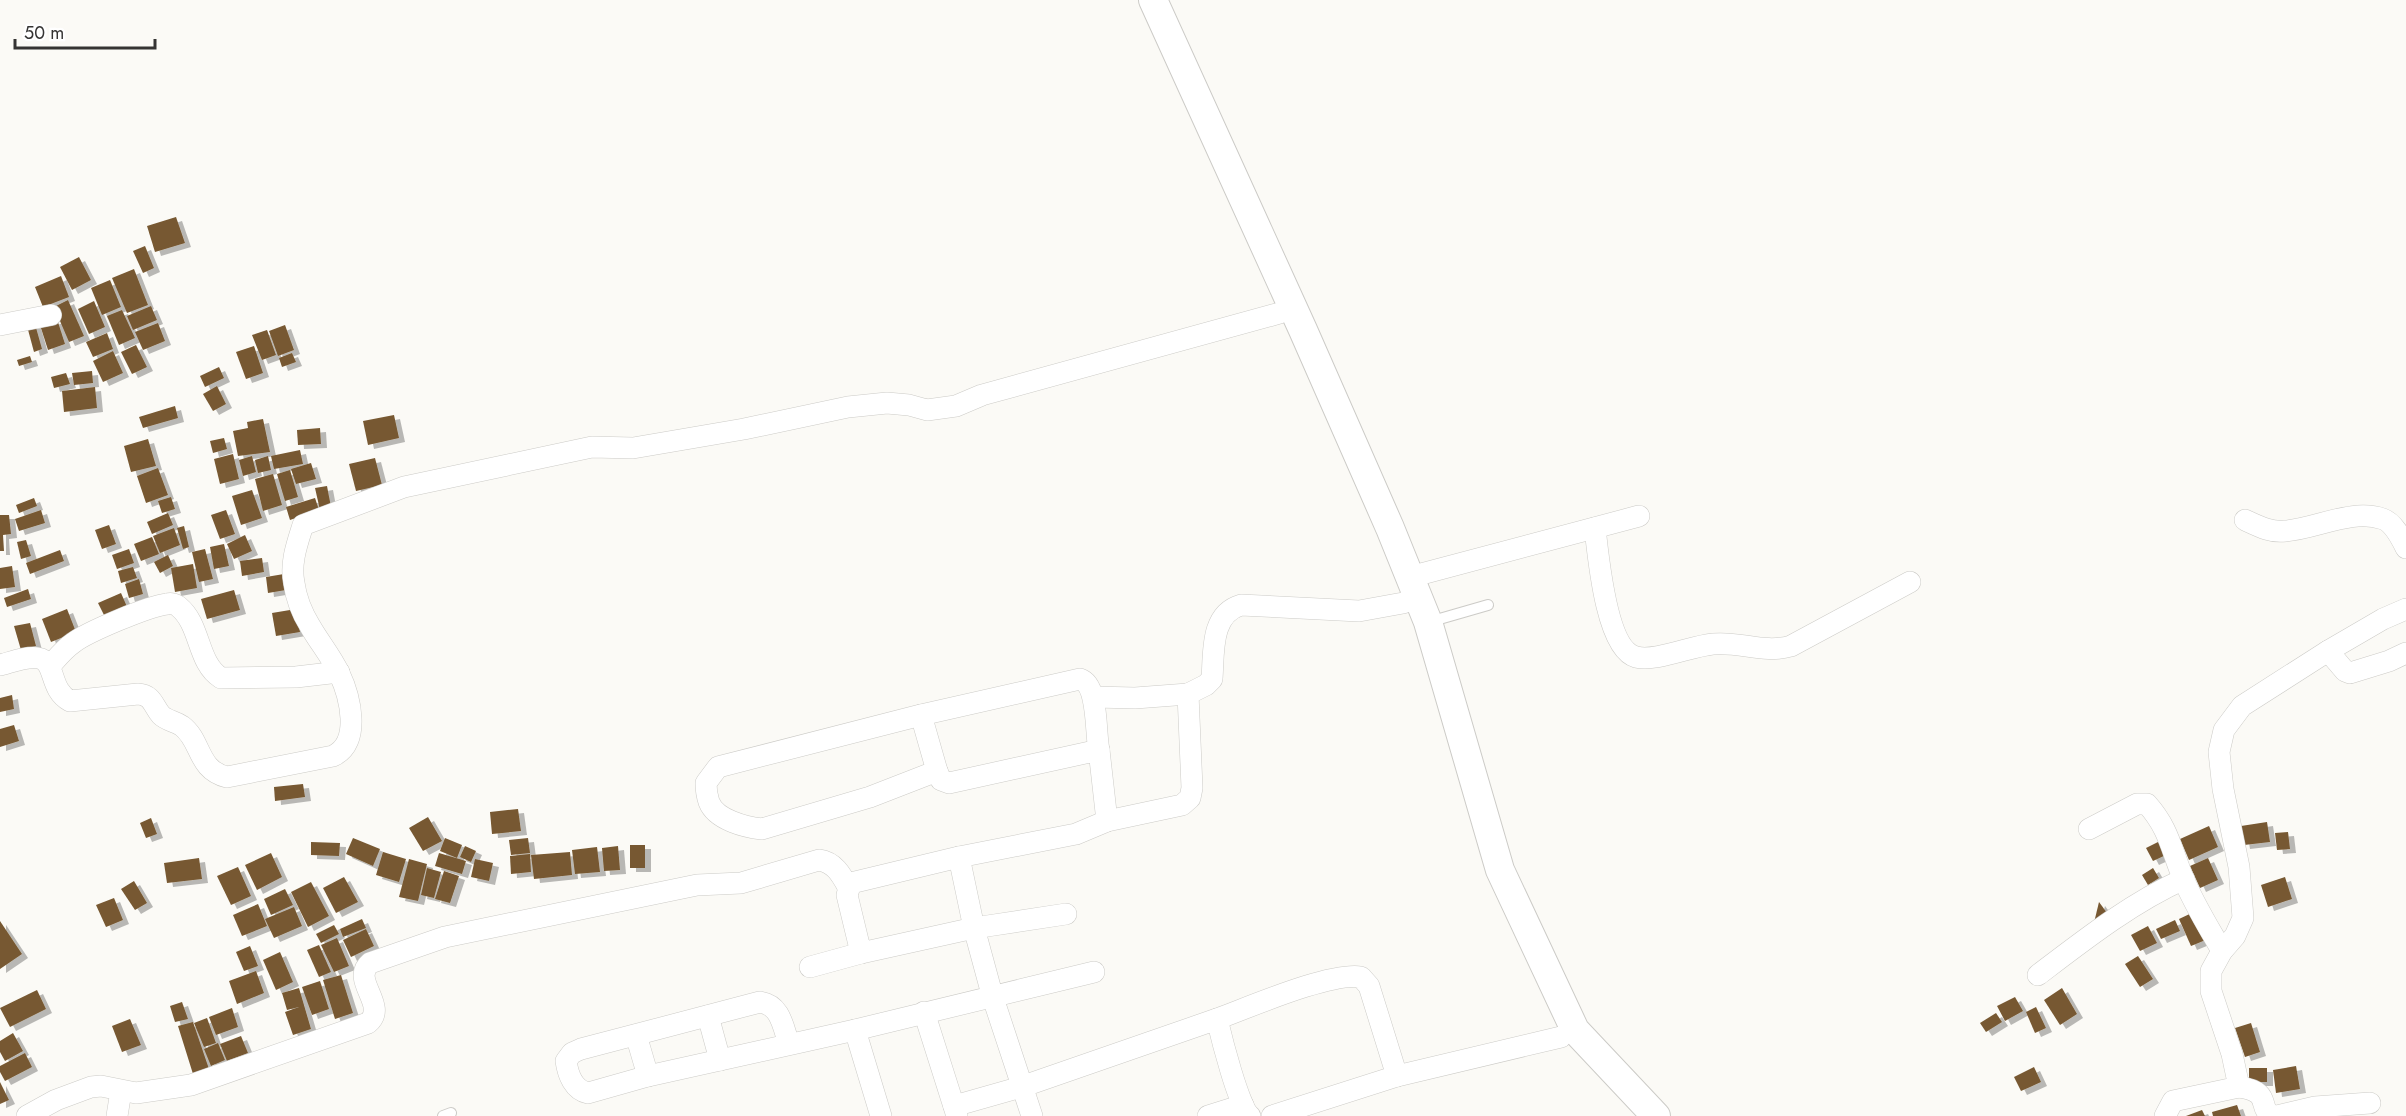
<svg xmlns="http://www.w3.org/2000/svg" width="2406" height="1116" font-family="Jost,sans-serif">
  <defs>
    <filter id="shadow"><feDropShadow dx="6" dy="4" stdDeviation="0" flood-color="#0004"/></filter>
  </defs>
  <rect width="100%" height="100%" fill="#fbfaf6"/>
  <g fill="#775831" filter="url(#shadow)">
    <polygon points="176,217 185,243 155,252 147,226"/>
    <polygon points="145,246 154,268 143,273 133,251"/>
    <polygon points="79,257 91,280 72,290 60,267"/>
    <polygon points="134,269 148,305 127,313 112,278"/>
    <polygon points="61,276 69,297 43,307 35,287"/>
    <polygon points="110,280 121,307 102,315 91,288"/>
    <polygon points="68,300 84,336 69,342 54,307"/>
    <polygon points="94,301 105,327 89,334 78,309"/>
    <polygon points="151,306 157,320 133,330 127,316"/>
    <polygon points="122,310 135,338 119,345 107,316"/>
    <polygon points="57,319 65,344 48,350 40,325"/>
    <polygon points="158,323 165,341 143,350 135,332"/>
    <polygon points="35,324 42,349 34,352 27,326"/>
    <polygon points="285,325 294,350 278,356 269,331"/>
    <polygon points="267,330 276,355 262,360 252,335"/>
    <polygon points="107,333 113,349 93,357 86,342"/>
    <polygon points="136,345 147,367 132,374 121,352"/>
    <polygon points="254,346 263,373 246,379 236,352"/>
    <polygon points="113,351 123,373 103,382 93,361"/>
    <polygon points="292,353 296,362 282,367 279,358"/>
    <polygon points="30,356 32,362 19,366 17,360"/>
    <polygon points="219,367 224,378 205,387 200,376"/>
    <polygon points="92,371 93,383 74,385 72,373"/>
    <polygon points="66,373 70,384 54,388 51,377"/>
    <polygon points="217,386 226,404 213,411 203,394"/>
    <polygon points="95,387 97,408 64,412 62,391"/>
    <polygon points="175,406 178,418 143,428 139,417"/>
    <polygon points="394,415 399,438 368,445 363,421"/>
    <polygon points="263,419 270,452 238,456 233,431 248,428 247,422"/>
    <polygon points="320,428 321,444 298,445 297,430"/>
    <polygon points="224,438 227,449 213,453 210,441"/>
    <polygon points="148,439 156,466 131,472 124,446"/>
    <polygon points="300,450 303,464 274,469 271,456"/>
    <polygon points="233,454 239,479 220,484 214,459"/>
    <polygon points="252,456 256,472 243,476 239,460"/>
    <polygon points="268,456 271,470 258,473 255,460"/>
    <polygon points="375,458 382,485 356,491 349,464"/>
    <polygon points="311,463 316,479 296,484 291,469"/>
    <polygon points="158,468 168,495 146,503 137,476"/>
    <polygon points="290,470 298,497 285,501 277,474"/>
    <polygon points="273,474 282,505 263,511 255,479"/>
    <polygon points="327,486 331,507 320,510 315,488"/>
    <polygon points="252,490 262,518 241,525 232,496"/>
    <polygon points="171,497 175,509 162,513 158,501"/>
    <polygon points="34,498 37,506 19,513 16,505"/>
    <polygon points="315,498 319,510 290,520 286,507"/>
    <polygon points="41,510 45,523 19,531 15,519"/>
    <polygon points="226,510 235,534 220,539 211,515"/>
    <polygon points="168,513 173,525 152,534 147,522"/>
    <polygon points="0,515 9,515 11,534 3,535 4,551 0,551"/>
    <polygon points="109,525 116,544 102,549 95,530"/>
    <polygon points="184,526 189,547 183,549 177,528"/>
    <polygon points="174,528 180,545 160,553 153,536"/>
    <polygon points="245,535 252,551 234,559 227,544"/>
    <polygon points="152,537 159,554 141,561 134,544"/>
    <polygon points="26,540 31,556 21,559 17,542"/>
    <polygon points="224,544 229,566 214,569 210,547"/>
    <polygon points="129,549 134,563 117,569 112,555"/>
    <polygon points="205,549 213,579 199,582 192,552"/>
    <polygon points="60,550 64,561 30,574 26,563"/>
    <polygon points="168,555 173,566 160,573 154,562"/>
    <polygon points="262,558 264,572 242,576 240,561"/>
    <polygon points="193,564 197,588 175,592 171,568"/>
    <polygon points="12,566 15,587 0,589 0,568"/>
    <polygon points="133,567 137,578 121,583 118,571"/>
    <polygon points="284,574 286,590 268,593 266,577"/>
    <polygon points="139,579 143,594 129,598 125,584"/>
    <polygon points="28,589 31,599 7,607 4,598"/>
    <polygon points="234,590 240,610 207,619 201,599"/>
    <polygon points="121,593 128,609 106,619 98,603"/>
    <polygon points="67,609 76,632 51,642 42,619"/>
    <polygon points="296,609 300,632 276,636 272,613"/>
    <polygon points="30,623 36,646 21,650 14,626"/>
    <polygon points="12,695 14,709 0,712 0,698"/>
    <polygon points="14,725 19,741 0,747 0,729"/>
    <polygon points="303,784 305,797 275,801 274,787"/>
    <polygon points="518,809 521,831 492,834 490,812"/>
    <polygon points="428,817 442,841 423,851 409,828"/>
    <polygon points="151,818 157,834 146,838 140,823"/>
    <polygon points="2267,822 2270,842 2244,845 2241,826"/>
    <polygon points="2209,826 2218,847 2189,860 2180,839"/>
    <polygon points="2288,832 2290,849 2277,850 2275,833"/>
    <polygon points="353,838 380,849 373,866 346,854"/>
    <polygon points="445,838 462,845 457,858 440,851"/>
    <polygon points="528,838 530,853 511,855 509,840"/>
    <polygon points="2162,840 2168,854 2153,861 2146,848"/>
    <polygon points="311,842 340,843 339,856 311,855"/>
    <rect x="630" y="845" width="15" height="23"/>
    <polygon points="465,846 476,851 471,862 460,857"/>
    <polygon points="618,846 620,870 604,871 602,848"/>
    <polygon points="597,847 600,872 575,874 572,850"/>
    <polygon points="383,852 406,859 399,882 376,875"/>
    <polygon points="570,852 572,875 534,879 531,855"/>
    <polygon points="271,853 282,877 257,890 245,865"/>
    <polygon points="439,853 466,861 462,874 435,866"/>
    <polygon points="530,854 531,872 511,874 510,856"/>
    <polygon points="199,858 202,879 167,883 164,863"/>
    <polygon points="2208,858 2218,880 2200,888 2190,866"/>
    <polygon points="409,859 427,864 418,901 399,897"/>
    <polygon points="475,859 493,863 489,881 471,877"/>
    <polygon points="238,867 251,896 231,905 217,876"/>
    <polygon points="427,868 441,872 434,898 421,895"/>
    <polygon points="2153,868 2159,878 2148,885 2142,875"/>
    <polygon points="444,871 459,876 450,903 435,899"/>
    <polygon points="344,877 358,902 336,913 323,888"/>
    <polygon points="2285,877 2292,899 2268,907 2261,885"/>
    <polygon points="134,881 147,903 135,910 121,889"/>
    <polygon points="311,882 329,916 308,927 291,892"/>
    <polygon points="285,889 293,905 271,915 264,899"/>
    <polygon points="114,898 123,920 106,927 96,905"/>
    <polygon points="2099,902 2110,917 2092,931"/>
    <polygon points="258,904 267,926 242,936 233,915"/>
    <polygon points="294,907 302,926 274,938 265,919"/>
    <polygon points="2196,911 2208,939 2191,946 2179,919"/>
    <polygon points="362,919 366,928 343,937 340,929"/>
    <polygon points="2175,920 2180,931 2161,939 2156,929"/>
    <polygon points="0,921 22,954 0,969"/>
    <polygon points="334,925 339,934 321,943 316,934"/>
    <polygon points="2148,926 2157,943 2140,951 2131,935"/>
    <polygon points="366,929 374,946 351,957 343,940"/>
    <polygon points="337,938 349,966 334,972 321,945"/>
    <polygon points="319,945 331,972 319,977 307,950"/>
    <polygon points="250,946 258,966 244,971 236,952"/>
    <polygon points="280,952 293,982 276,990 263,960"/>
    <polygon points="2138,956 2153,979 2140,987 2125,964"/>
    <polygon points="256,971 264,993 237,1004 229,981"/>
    <polygon points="341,975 353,1013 335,1019 323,980"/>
    <polygon points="320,981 329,1009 312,1015 302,987"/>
    <polygon points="299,988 311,1029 293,1035 285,1012 299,1007 287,1010 282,993"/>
    <polygon points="2062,988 2077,1014 2060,1025 2044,1000"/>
    <polygon points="37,990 46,1009 10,1027 0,1008"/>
    <polygon points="2015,997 2023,1011 2005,1021 1997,1006"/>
    <polygon points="182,1002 188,1019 175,1022 170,1006"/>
    <polygon points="2036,1007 2046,1028 2035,1033 2026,1012"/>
    <polygon points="232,1008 238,1027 216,1035 209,1017"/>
    <polygon points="1996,1013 2002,1022 1986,1032 1980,1023"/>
    <polygon points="207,1018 216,1043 204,1047 194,1023"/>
    <polygon points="130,1019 141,1045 122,1052 112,1026"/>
    <polygon points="193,1022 209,1069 193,1074 178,1026"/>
    <polygon points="2251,1023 2260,1052 2245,1057 2235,1028"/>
    <polygon points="13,1033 23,1051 5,1061 0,1052 0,1041"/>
    <polygon points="241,1036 248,1053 227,1061 220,1044"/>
    <polygon points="218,1043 225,1060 211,1066 204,1049"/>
    <polygon points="25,1053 32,1067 5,1081 0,1072 0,1066"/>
    <polygon points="2296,1066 2300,1089 2276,1093 2273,1070"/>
    <polygon points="2034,1067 2041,1082 2021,1091 2014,1077"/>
    <rect x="2249" y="1068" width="18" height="14"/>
    <polygon points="0,1082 9,1100 0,1104"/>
    <polygon points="2237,1105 2241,1116 2213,1116 2212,1112"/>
    <polygon points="2202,1110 2205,1116 2186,1116"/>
  </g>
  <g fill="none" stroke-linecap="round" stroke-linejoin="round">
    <defs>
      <g id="lane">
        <polyline points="1429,622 1488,605"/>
        <polyline points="443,1116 451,1113"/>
      </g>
      <g id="street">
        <polyline points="0,325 51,315"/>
        <path d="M2245,520c13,6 26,13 40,11 31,-2 67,-23 98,-12 11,4 18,19 23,29"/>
        <path d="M1595,528c3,26 11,121 41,129 20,5 55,-11 77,-13 27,-3 51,10 78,2l119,-64"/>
        <polyline points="1410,577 1639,516"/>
        <polyline points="2328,651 2345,671 2350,673 2389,661 2406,653"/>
        <path d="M0,665c12,-3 26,-9 38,-7 19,3 10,31 32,43l68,-7c15,1 15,12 23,21 6,6 14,6 21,11 20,15 15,44 45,51l106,-21c29,-13 17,-60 6,-83 -8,-17 -20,-31 -29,-47 -8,-13 -14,-28 -16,-43 -4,-20 3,-39 9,-58l101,-38 188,-40 41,1 111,-19 104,-22 39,-4 22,2 18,5 29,-4 26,-11 298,-82"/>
        <path d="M50,666c7,-8 14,-17 23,-23 14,-11 76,-37 94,-39 4,-1 9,0 12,3 22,18 18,56 42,71l75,-1 43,-5"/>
        <polyline points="1094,697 1135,698 1188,694"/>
        <polyline points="921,715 937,771 941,780 949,783 1099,750 1107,821"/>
        <path d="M937,771l-67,26 -108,32c-17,-2 -46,-9 -53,-27 -2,-6 -3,-13 -3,-19l12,-16 203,-52 159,-36c19,6 15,54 19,71"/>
        <path d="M2089,829l48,-25h10c23,26 24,46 37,76 10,24 25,48 38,71"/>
        <polyline points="959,857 851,883 847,895 861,953 974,928 1066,914"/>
        <polyline points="810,967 861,953"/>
        <path d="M2038,975c46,-35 93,-72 146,-96"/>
        <polyline points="924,1012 957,1116"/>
        <polyline points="708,1016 720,1060"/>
        <path d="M1217,1019c33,-12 113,-47 144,-42l8,9 28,90"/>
        <polyline points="855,1030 881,1116"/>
        <polyline points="636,1035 648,1076"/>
        <path d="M789,1044c-6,-17 -8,-39 -29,-42l-179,47 -9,4 -6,8c2,14 8,29 22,32l60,-17 207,-46 239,-58"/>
        <path d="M2239,1087c36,5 16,22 35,29"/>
        <path d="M954,1106l67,-19 196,-68c4,17 22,89 33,97"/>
        <path d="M27,1116l29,-16 35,-13 10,-1 35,7 55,-8 177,-62c21,-17 -18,-43 2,-60l75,-26 252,-52 44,-2 78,-23c15,2 22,14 29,27"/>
        <polyline points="117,1116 121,1091"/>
        <path d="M1032,1116l-39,-118 -19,-70 -15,-71 117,-23 31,-13 75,-16 8,-7 2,-10 -4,-94 18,-9 6,-6c2,-26 -2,-65 29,-74l118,6 44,-8 15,-6"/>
        <polyline points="1208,1116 1243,1105"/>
        <polyline points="1272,1116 1397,1076 1561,1037"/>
        <polyline points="2165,1116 2173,1101 2239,1087 2232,1054 2211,991 2211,971 2222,951 2235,936 2243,918 2239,867 2223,789 2219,752 2224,730 2242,706 2328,651 2383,619 2406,609"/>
        <polyline points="2277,1116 2315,1107 2370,1103"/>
      </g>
      <polyline id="secondary" points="1153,0 1303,330 1390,528 1428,622 1500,870 1575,1030 1656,1116"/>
    </defs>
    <use href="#lane" stroke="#cccbc7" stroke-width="12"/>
    <use href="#street" stroke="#cccbc7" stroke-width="22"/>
    <use href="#secondary" stroke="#cccbc7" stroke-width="30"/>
    <use href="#lane" stroke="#fff" stroke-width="10"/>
    <use href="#street" stroke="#fff" stroke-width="21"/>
    <use href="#secondary" stroke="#fff" stroke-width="28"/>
  </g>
  <path d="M15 39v9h140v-9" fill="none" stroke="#353433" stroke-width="3"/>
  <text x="24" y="39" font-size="18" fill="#353433" stroke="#ffffff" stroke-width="4.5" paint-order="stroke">50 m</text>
</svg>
